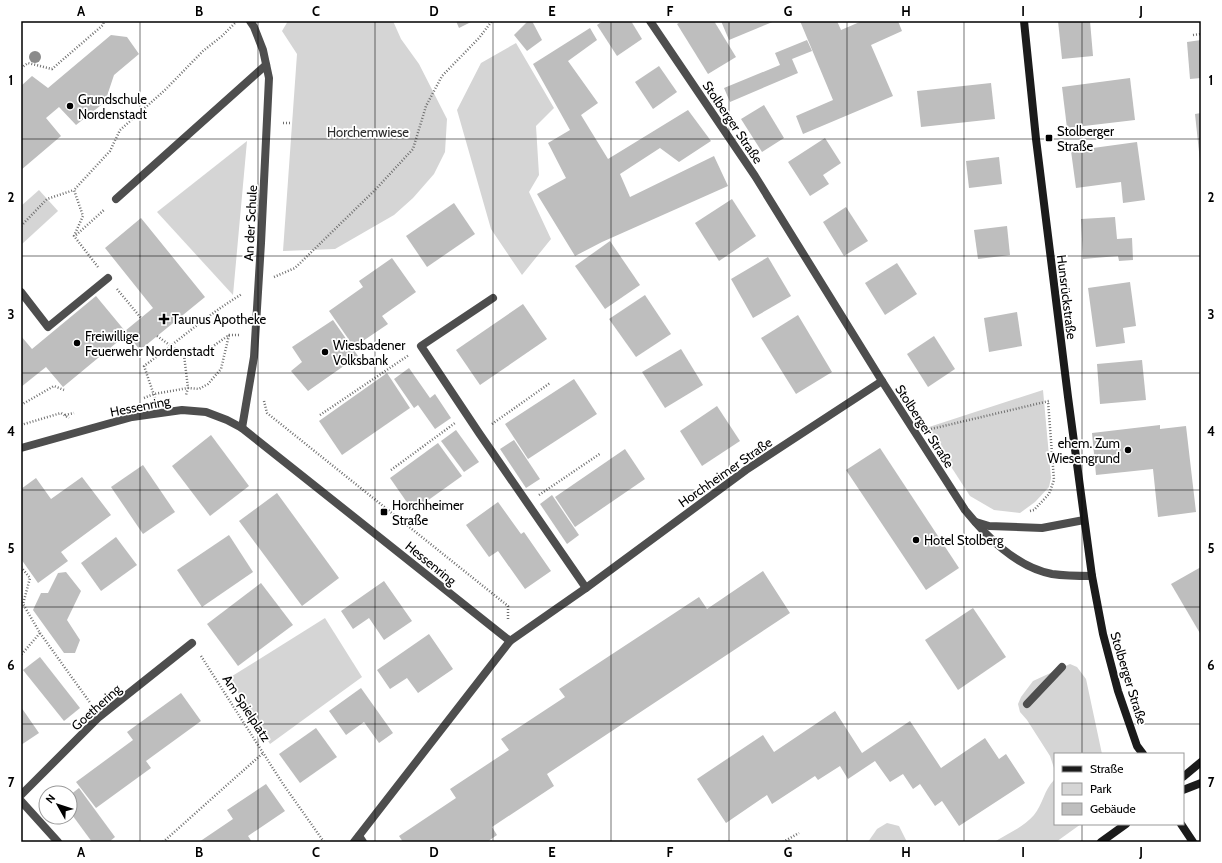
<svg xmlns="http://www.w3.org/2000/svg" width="1222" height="863" font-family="Cabin,sans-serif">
  <rect width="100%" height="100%" fill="#fff"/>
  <g fill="#d5d5d5">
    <polygon points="288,21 393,21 401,39 419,64 447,119 445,152 434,174 413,198 394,215 335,249 283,251 297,54 282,31"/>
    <polygon points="516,43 554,108 536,126 539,175 529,192 551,239 522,275 491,229 457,110 481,63"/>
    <polygon points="247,141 233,295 157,212"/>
    <polygon points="39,190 58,211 22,244 21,206"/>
    <polygon points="1043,390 1051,478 1049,487 1035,502 1020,513 994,510 970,496 926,428"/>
    <polygon points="325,618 362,677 270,744 229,678"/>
    <path d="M1070,664l7,3 9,12 16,75h-47v70h26l-25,18h-62c13,-8 30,-15 40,-27 9,-11 10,-25 20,-35l1,-9 -5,-15 -23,-36 -7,-8 -2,-8 3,-7 12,-16z"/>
    <polygon points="887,823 899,826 907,842 868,842 877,829"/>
  </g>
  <g fill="#bebebe">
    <polygon points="456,21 473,21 459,28"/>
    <polygon points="528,21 532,21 542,40 527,51 514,35"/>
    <polygon points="603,21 631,21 642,39 617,56 597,25"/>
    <polygon points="682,21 714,21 736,57 708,74 677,24"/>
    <polygon points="721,21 775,21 729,40"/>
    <polygon points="800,21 837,21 841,30 862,21 898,21 902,31 871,45 893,96 803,134 796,116 833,100"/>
    <polygon points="1058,21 1090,21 1093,56 1062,59"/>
    <polygon points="590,28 597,40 568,61 598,103 581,115 608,159 688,110 711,141 679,162 660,148 620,174 630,197 714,156 728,186 602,242 575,256 537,194 566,178 548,143 570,130 533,64"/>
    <polygon points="111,35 127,37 139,54 114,75 105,102 76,125 59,107 46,118 61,136 21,170 21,86 32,76 48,88"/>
    <polygon points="807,40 812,51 792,59 798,73 730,102 724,88 780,65 775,53"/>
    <polygon points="1201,40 1201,78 1190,79 1187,42"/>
    <polygon points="659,66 677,92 653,109 635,82"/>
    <polygon points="1130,78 1135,120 1067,128 1062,87"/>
    <polygon points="991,83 995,119 921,127 917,91"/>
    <polygon points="764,105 784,138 762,152 741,119"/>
    <polygon points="1201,113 1201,161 1200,161 1195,114"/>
    <polygon points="825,138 841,163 823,175 829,184 810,196 788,162"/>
    <polygon points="1137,142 1145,200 1123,203 1121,182 1076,188 1071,151"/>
    <polygon points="999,157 1002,184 969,188 966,161"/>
    <polygon points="732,199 756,236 719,261 695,223"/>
    <polygon points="454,203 475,234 427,267 406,236"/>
    <polygon points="846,207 868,241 844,256 823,222"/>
    <polygon points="1115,217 1117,239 1132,238 1133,260 1119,261 1118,256 1083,259 1081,219"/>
    <polygon points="141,218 205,297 140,350 127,334 63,387 46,367 21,387 21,336 32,349 96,296 125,331 153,308 105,248"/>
    <polygon points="1007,226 1010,255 978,259 974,230"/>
    <polygon points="610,241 640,285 605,309 575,266"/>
    <polygon points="768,257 791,296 753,318 731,279"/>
    <polygon points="392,258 416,292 382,316 388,324 354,347 329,311 363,287 359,281"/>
    <polygon points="897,263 917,294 885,315 865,283"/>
    <polygon points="1130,282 1136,326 1123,328 1125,343 1096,347 1088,288"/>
    <polygon points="645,295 671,334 636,357 609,319"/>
    <polygon points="523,304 547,339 480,385 456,350"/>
    <polygon points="1017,312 1022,346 989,352 984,318"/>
    <polygon points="798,315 832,372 796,394 761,338"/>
    <polygon points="333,320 358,356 308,391 291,371 302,362 292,347"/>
    <polygon points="934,336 955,369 928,387 907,354"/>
    <polygon points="681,349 703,385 665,408 642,372"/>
    <polygon points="1142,360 1146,400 1100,404 1097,364"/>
    <polygon points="409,368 430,398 435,394 451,418 435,429 418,405 414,408 394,379"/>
    <polygon points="387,373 410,408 342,455 319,421"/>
    <polygon points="574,379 597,414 528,459 505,424"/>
    <polygon points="717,406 740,441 702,466 680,431"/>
    <polygon points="1160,425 1160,429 1186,426 1196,512 1158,517 1153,469 1096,475 1092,433"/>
    <polygon points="456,430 479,462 464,472 441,441"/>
    <polygon points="211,435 249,486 210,516 172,466"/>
    <polygon points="514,440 540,479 526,488 500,449"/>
    <polygon points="438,443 462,476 413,511 390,478"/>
    <polygon points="880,448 959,568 926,590 846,470"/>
    <polygon points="625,449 645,479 575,527 555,497"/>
    <polygon points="143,465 175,512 143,534 111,487"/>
    <polygon points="82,477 111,515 61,552 68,561 38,583 21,559 21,489 36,478 51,499"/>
    <polygon points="277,493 339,578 302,606 239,521"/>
    <polygon points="552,495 579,535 567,544 540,504"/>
    <polygon points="498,502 521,534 524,532 551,571 525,589 498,551 489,557 466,525"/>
    <polygon points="229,535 253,572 202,607 177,570"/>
    <polygon points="116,537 137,565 101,591 81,563"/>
    <polygon points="1201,567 1201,635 1171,584"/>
    <polygon points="763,571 790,613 547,774 554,786 492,827 497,835 487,842 403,842 399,836 456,798 450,789 509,750 501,739 565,697 559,689 699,597 707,609"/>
    <polygon points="66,572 81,591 67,620 80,640 75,653 64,653 33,610 41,593 48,593 58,573"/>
    <polygon points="384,581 412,621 384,640 369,618 353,629 341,611"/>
    <polygon points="261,583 293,625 238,666 207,624"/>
    <polygon points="973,608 1006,657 958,690 925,640"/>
    <polygon points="429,634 453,669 418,693 407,678 390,689 377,670"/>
    <polygon points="40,657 80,708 64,721 23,670"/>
    <polygon points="361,688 393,733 379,743 364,722 346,735 329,711"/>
    <polygon points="181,693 201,721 146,761 151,768 96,808 76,782 133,740 127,732"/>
    <polygon points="21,707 39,733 21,745"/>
    <polygon points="835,711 862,753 910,721 941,768 985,738 999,759 1006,754 1025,783 959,826 942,801 935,806 920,784 913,789 903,774 890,782 875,761 848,779 840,766 818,780 815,776 772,804 767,795 726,823 697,779 763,735 774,752"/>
    <polygon points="316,728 337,757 300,783 279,754"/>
    <polygon points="266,784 285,811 248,836 252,842 199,842 233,819 227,810"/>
    <polygon points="79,788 115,837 109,842 92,842 70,812 70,795"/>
  </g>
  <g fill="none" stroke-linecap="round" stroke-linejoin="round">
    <g stroke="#707070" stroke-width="2.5" stroke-dasharray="1 2" stroke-linecap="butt">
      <polyline points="1193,35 1201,34"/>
      <polyline points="21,68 28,63 52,69 103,25 104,21"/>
      <polyline points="283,123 292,123"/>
      <polyline points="21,226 47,199 74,190"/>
      <polyline points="76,235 105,209"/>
      <polyline points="98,267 74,236 83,216 74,190 110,151 120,130 165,90 203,51 222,36 235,23"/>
      <polyline points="274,277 295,268 375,190 413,149 426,106 442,76 479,38 492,21"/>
      <polyline points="117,289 141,318"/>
      <polyline points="157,336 184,355 188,388 186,395"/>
      <polyline points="184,355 202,354 229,335 240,335"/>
      <polyline points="144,398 154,394 188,388 199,389 208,384 221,369 229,335"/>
      <path d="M155,398l-11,-32c33,-24 63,-51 98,-72"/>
      <polyline points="264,401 267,413 508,606 508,619"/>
      <polyline points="21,405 54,386 64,390"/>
      <polyline points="65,415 74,413"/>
      <polyline points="320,415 409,355"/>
      <polyline points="492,424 550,383"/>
      <polyline points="21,425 61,413 69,418"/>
      <polyline points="931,429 1049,401"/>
      <polyline points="391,470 455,423"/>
      <polyline points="539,495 601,453"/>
      <polyline points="1030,511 1034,510 1049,494 1054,480 1048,401"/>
      <polyline points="21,567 30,578 23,604 40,633 21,655"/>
      <polyline points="40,633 91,704"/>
      <polyline points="201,656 283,784 324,842"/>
      <polyline points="163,842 263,753"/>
      <polyline points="783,842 799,833"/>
    </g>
    <g stroke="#4e4e4e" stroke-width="8">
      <polyline points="116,199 266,65"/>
      <polyline points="21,292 48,327 108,278"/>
      <polyline points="1027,704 1062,667"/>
      <polyline points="359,836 363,842"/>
    </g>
    <g stroke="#4e4e4e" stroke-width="8">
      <path d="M650,21l105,155 127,205 83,129c22,27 51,57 87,64 14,2 27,2 40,2"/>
      <polyline points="493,298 421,346 479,433 586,588"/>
      <polyline points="242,428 254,357 261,243 269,78 263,50 254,27 250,21"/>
      <polyline points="21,448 132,417 182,410 206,412 227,420 242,428 510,641"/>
      <polyline points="976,522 989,526 1042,528 1084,520"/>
      <polyline points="21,795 99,717 192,643"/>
      <polyline points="21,801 58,842"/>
      <polyline points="354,842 510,641 586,588 746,470 882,381"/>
    </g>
    <g stroke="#1b1b1b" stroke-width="8">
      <polyline points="1024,21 1036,139 1068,397 1092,576 1103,634 1118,691 1137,746 1143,754"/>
      <polyline points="1183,777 1201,762"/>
      <polyline points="1183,790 1201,783"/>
      <polyline points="1181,824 1193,842"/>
      <polyline points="1101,842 1126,824"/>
    </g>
  </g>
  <circle fill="#8b8b8b" cx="35" cy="57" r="6"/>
  <path fill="none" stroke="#000" stroke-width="1" stroke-opacity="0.55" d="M140,21v821M258,21v821M375,21v821M493,21v821M611,21v821M729,21v821M847,21v821M964,21v821M1082,21v733M21,139h1180M21,256h1180M21,373h1180M21,490h1180M21,607h1180M21,724h1180M1082,824v18"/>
  <g fill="#000" stroke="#fff" stroke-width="1.5">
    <circle cx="70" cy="106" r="4"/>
    <rect x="1045" y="134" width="8" height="8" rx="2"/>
    <path d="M162 313h4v4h4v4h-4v4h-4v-4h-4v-4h4z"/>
    <circle cx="77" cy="343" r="4"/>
    <circle cx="325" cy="352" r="4"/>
    <circle cx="1128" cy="450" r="4"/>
    <rect x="380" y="508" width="8" height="8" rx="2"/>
    <circle cx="916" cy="540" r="4"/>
  </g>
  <g text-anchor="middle" stroke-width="3.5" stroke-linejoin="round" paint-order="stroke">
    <g font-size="13" fill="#000" stroke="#fff" text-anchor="start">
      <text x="78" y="104">Grundschule<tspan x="78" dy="15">Nordenstadt</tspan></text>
      <text x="1057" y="136">Stolberger<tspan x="1057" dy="15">Straße</tspan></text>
      <text x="172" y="324">Taunus Apotheke</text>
      <text x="85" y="341">Freiwillige<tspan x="85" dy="15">Feuerwehr Nordenstadt</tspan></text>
      <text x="333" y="350">Wiesbadener<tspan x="333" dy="15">Volksbank</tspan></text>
      <text x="1120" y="448" text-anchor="end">ehem. Zum<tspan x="1120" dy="15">Wiesengrund</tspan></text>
      <text x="392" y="510">Horchheimer<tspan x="392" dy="15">Straße</tspan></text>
      <text x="924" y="545">Hotel Stolberg</text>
    </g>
    <g font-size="13" fill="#000" stroke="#fff">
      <text transform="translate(733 122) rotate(56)" y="5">Stolberger Straße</text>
      <text transform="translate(250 223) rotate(-87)" y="5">An der Schule</text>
      <text transform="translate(1067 297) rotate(83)" y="5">Hunsrückstraße</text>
      <text transform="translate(140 406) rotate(-11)" y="5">Hessenring</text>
      <text transform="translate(925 426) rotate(57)" y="5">Stolberger Straße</text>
      <text transform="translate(725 472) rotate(-35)" y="5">Horchheimer Straße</text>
      <text transform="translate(431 563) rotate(39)" y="5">Hessenring</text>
      <text transform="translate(1129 678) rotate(73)" y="5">Stolberger Straße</text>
      <text transform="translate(96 707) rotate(-42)" y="5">Goethering</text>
      <text transform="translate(247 708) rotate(57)" y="5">Am Spielplatz</text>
    </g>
    <g font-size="13" fill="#2c2c2c" stroke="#fff">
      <text x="368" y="137">Horchemwiese</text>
    </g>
  </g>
  <rect width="1222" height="863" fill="none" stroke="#ffffff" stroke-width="44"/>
  <rect x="1054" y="753" width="130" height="72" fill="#ffffff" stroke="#999999"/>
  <rect x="1062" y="766" width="20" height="6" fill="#1b1b1b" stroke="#999999"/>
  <text x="1090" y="773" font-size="12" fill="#000000">Straße</text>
  <rect x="1062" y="783" width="20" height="12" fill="#d5d5d5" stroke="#999999"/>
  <text x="1090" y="793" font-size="12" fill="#000000">Park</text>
  <rect x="1062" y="803" width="20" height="12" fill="#bebebe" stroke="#999999"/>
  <text x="1090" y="813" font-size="12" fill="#000000">Gebäude</text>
  <g transform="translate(58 805) rotate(309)"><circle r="19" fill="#ffffff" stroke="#999999"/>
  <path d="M0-3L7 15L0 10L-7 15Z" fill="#000000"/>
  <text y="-6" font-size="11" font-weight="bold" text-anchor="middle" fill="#000000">N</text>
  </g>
  <rect x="22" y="22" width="1178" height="819" fill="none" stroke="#000" stroke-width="1.5"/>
  <g font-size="13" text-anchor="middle" font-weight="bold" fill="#000">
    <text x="81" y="16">A</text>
    <text x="199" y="16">B</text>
    <text x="316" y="16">C</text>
    <text x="434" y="16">D</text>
    <text x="552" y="16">E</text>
    <text x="670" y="16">F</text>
    <text x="788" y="16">G</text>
    <text x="906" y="16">H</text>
    <text x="1023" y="16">I</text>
    <text x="1141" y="16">J</text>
    <text x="11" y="85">1</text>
    <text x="1211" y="85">1</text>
    <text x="11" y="202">2</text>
    <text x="1211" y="202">2</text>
    <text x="11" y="319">3</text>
    <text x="1211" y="319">3</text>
    <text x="11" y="436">4</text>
    <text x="1211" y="436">4</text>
    <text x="11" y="553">5</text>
    <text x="1211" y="553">5</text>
    <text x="11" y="670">6</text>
    <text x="1211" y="670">6</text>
    <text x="11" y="787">7</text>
    <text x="1211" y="787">7</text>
    <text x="81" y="857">A</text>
    <text x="199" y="857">B</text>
    <text x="316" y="857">C</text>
    <text x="434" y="857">D</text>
    <text x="552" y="857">E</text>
    <text x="670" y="857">F</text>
    <text x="788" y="857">G</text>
    <text x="906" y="857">H</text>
    <text x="1023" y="857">I</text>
    <text x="1141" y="857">J</text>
  </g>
</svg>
